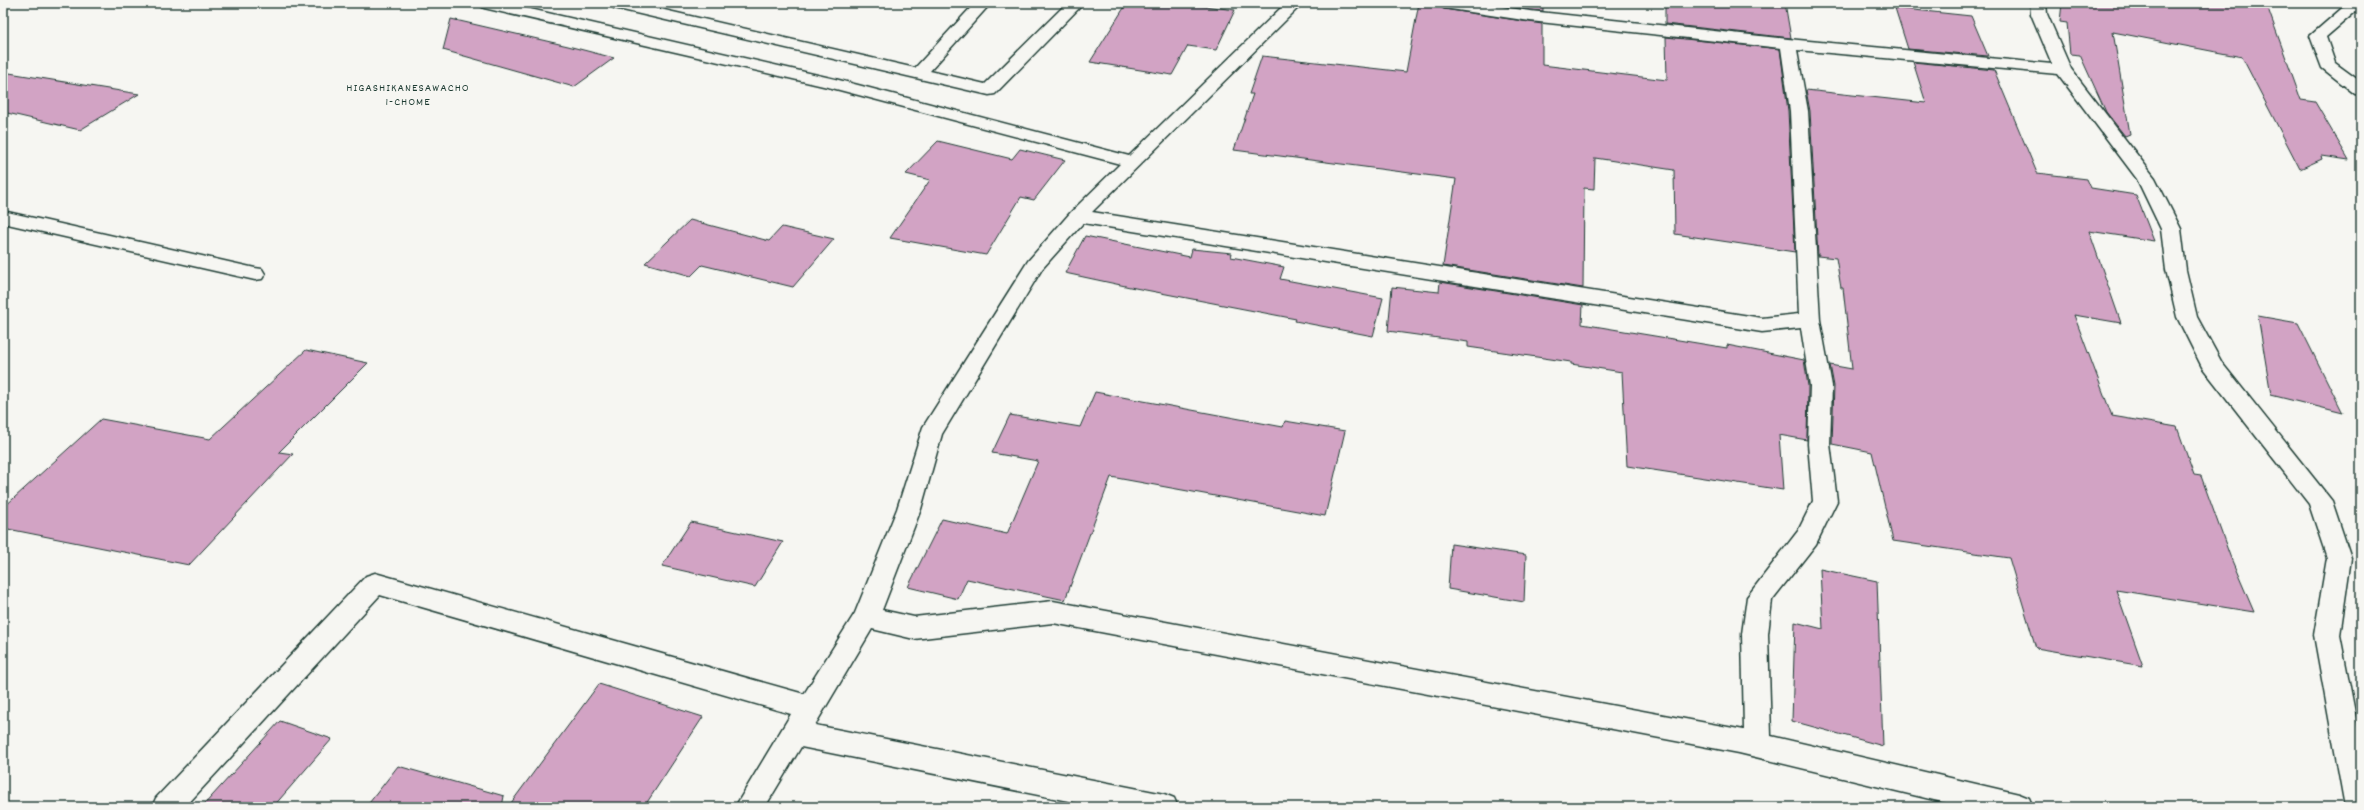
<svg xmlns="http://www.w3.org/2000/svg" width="2364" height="810" font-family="Dekko,sans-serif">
  <rect width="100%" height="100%" fill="#f6f6f2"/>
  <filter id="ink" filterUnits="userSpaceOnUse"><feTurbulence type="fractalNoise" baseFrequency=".025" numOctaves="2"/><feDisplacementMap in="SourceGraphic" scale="8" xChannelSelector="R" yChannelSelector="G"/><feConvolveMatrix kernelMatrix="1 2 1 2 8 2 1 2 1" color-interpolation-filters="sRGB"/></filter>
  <g filter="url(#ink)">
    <g fill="#d2a3c4" stroke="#1f3d34">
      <polygon points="1127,3 1181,3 1235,10 1216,50 1188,46 1172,75 1090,62"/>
      <polygon points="1419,3 1435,3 1444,9 1542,24 1542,65 1667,80 1666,37 1780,49 1788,111 1795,252 1675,234 1674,170 1595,158 1594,189 1584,188 1583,288 1443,266 1456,179 1234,150 1253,94 1249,94 1262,56 1406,72"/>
      <polygon points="1485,3 1543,3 1543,11 1530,10"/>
      <polygon points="1665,3 1785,3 1791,38 1665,24"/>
      <polygon points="2062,3 2266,3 2301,100 2315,102 2349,160 2321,156 2322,159 2300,169 2242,57 2113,32 2130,134 2125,136 2106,112 2080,55 2070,54 2067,23 2060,22"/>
      <polygon points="1895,8 1971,16 1988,56 1908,49"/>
      <polygon points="451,19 568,46 614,58 574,87 443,50"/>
      <polygon points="1913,62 1994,70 2037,173 2087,179 2091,188 2136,195 2154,241 2089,231 2121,323 2074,315 2112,416 2177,427 2194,475 2201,476 2230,556 2254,612 2116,590 2143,666 2036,648 2009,558 1893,541 1872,452 1832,444 1834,386 1830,365 1852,369 1843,288 1841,288 1836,258 1818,256 1810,111 1806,90 1926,103"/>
      <polygon points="3,72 139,94 80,130 3,112"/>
      <polygon points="938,141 1012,159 1020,149 1065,160 1034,200 1021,197 986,255 890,238 930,180 906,174"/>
      <polygon points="690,220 769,241 782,227 834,239 793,287 702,265 691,276 645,263"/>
      <polygon points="1085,236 1190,257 1192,249 1232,253 1231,257 1284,267 1280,279 1383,298 1373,336 1295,321 1296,319 1130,287 1065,273"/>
      <polygon points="1440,282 1583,305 1582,324 1727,348 1727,345 1804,360 1808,386 1807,440 1779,435 1783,490 1627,466 1622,372 1571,364 1571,362 1468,347 1468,342 1388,331 1392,287 1439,292"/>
      <polygon points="2258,316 2298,323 2343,413 2271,395"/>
      <polygon points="306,350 368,363 279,452 293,454 189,565 3,528 3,508 101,419 210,439"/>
      <polygon points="1095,392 1283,427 1285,421 1345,431 1325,516 1111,477 1065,600 967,579 958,599 908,587 942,519 1007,534 1038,461 992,453 1010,415 1080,427"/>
      <polygon points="691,522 783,542 755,587 662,566"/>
      <polygon points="1451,544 1526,555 1524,602 1448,589"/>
      <polygon points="1820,569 1877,581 1883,746 1792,721 1795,622 1823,629"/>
      <polygon points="599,684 703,717 644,807 508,807"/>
      <polygon points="280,721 332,739 273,807 202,807"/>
      <polygon points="398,766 504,796 502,807 366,807"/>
    </g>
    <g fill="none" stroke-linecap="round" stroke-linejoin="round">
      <defs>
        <g id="minor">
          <path d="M476,3h28l331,76 294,77 157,-153h17l-211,209 670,106 37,-4 -9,-203 -9,-63 -251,-27 -86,-13 -8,-5h39l55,8 258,28 264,25 -21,-50 -1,-11h16l1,11 24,55 84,109 26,51 5,41 11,47 25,46 110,138 19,57 -11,77 21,109v63h-16l-31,-172 13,-77 -18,-54 -107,-137 -25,-50 -11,-47 -5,-41 -24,-50 -79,-105 -261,-24 11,61 12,209 12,66 -2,58 7,57 -21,43 -44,56 -4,34 3,102 248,58 10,4 4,9h-70l-224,-54 -686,-130 -139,16 -42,-10 -57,96 349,69 10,4 4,9h-80l-297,-60 -36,60h-30l56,-93 -411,-119 -195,212h-33l4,-9 210,-222 9,-3 429,121 51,-81 42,-104 26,-82 105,-166 43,-49 49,-48 -288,-76 -348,-80zM1083,223l679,109 39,-4 9,58 -2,58 5,57 -15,30 -51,66 -5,37 2,96 -691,-129 -139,16 -32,-7 39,-101 21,-75 100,-165z"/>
          <polygon points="606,3 634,3 915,68 975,3 991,3 930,71 985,84 1067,3 1084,3 995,94 989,95 614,8"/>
          <polygon points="2348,3 2361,3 2361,7 2326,37 2335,63 2361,82 2361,95 2355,94 2322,68 2310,36"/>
          <polygon points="3,211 255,268 262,269 265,274 262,279 255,280 3,223"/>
        </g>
      </defs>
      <use href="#minor" stroke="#1f3d34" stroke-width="3"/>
      <use href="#minor" fill="#f6f6f2" fill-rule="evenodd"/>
    </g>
  </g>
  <g text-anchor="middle" stroke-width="3" stroke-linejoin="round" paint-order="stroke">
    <g font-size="12" letter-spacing="1" fill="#1f3d34" stroke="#f6f6f2">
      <text x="408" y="91">HIGASHIKANESAWACHO<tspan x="408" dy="14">1-CHOME</tspan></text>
    </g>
  </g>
  <rect width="2364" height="810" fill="none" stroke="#f6f6f2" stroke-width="16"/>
  <rect x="8" y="8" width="2348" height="794" fill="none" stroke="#1f3d34" stroke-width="1.5" filter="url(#ink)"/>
</svg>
